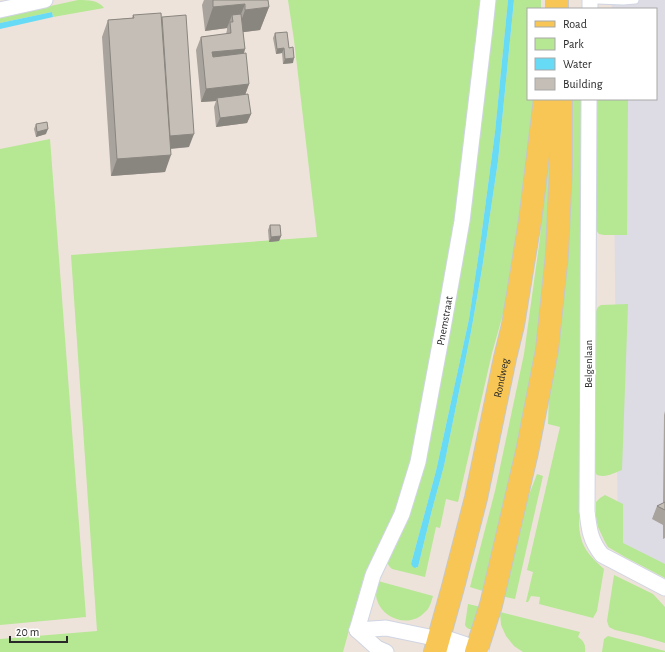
<svg xmlns="http://www.w3.org/2000/svg" width="665" height="652" font-family="'Alegreya Sans',sans-serif">
  <rect width="100%" height="100%" fill="#ede3da"/>
  <polygon fill="#dddce4" points="611,0 665,0 665,572 618,545 613,99 656,99 656,9 612,9"/>
  <g fill="#b6e793">
    <path d="M78,0c11,0 20,0 26,8l-51,9 -1,-5 -52,11v-6z"/>
    <polygon points="288,0 481,0 468,128 452,244 411,460 400,496 390,522 364,576 343,652 0,652 0,639 97,631 71,255 317,237 294,40"/>
    <polygon points="493,0 508,0 495,132 481,238 469,319 436,471 411,564 416,568 418,567 432,510 444,466 471,332 482,269 498,161 514,0 541,0 541,9 528,9 528,99 536,99 513,279 492,353 458,502 446,499 440,528 436,527 425,577 392,569 389,566 387,562 405,523"/>
    <path d="M569,99h12l-2,427c2,22 10,29 25,43l-7,42 -4,7 -54,-14 1,-7 -9,-1 -3,6h-2l7,-30 -6,-2 33,-143 -12,-3 2,-59z"/>
    <polygon points="596,99 628,99 627,235 604,235 599,234 596,230"/>
    <polygon points="50,139 86,617 0,625 0,149"/>
    <polygon points="547,146 556,153 539,360 486,592 470,587 495,491 524,354 540,238"/>
    <path d="M628,304l-6,166c-9,3 -15,8 -25,5l-2,-3 1,-161 2,-4 3,-2z"/>
    <polygon points="537,474 543,476 515,599 501,596 511,542"/>
    <polygon points="605,495 623,504 623,543 665,564 665,578 625,557 608,547 605,542 598,527 596,517 596,502 600,498"/>
    <polygon points="614,575 653,594 665,607 665,643 641,636 615,630 609,627 607,621"/>
    <path d="M378,581l55,15c-2,6 -3,12 -8,16 -14,16 -42,8 -48,-12 -2,-6 0,-12 1,-19z"/>
    <path d="M468,604l13,3 -8,22c-3,1 -6,0 -8,-4z"/>
    <path d="M500,612l80,20 -2,5c6,4 8,8 7,15h-62l-9,-6 -8,-10 -5,-11z"/>
    <polygon points="608,636 665,651 665,652 602,652 604,639"/>
  </g>
  <g fill="#67daf5">
    <polygon points="508,0 514,0 498,161 482,269 471,332 444,466 432,510 418,567 415,568 413,567 411,564 436,471 469,319 481,238 495,132"/>
    <polygon points="52,12 53,17 0,29 0,23"/>
  </g>
  <g fill="none" stroke-linecap="round" stroke-linejoin="round">
    <defs>
      <polyline id="service" points="597,0 623,1 635,0"/>
      <g id="minor">
        <polyline points="590,9 590,0"/>
        <polyline points="0,10 45,0"/>
        <path d="M589,99l-2,412c2,18 3,29 15,44l63,33"/>
        <path id="s1" d="M357,630l16,-55 29,-61 16,-52 25,-134 19,-107 23,-193 3,-28"/>
        <polyline points="357,630 386,628 439,639"/>
        <polyline points="357,630 377,648 386,652"/>
      </g>
      <polyline id="secondary" points="439,639 478,652"/>
      <g id="primary">
        <polyline points="557,9 557,0"/>
        <path id="s2" d="M435,652l18,-65 23,-89 29,-140 8,-33 17,-104 15,-122"/>
        <polyline points="476,652 491,605 527,452 547,350 557,254 561,166 561,99"/>
      </g>
    </defs>
    <use href="#service" stroke="#d0d5e3" stroke-width="9"/>
    <use href="#minor" stroke="#d0d5e3" stroke-width="17"/>
    <use href="#secondary" stroke="#d0d5e3" stroke-width="23"/>
    <use href="#primary" stroke="#c7c7c7" stroke-width="24"/>
    <use href="#service" stroke="#fff" stroke-width="7"/>
    <use href="#minor" stroke="#fff" stroke-width="15"/>
    <use href="#secondary" stroke="#fff" stroke-width="21"/>
    <use href="#primary" stroke="#f8c654" stroke-width="22"/>
  </g>
  <g fill="#a9a39d">
    <polygon points="204,0 268,0 269,7 260,30 243,32 245,49 244,53 249,84 245,95 251,114 247,123 216,127 214,107 216,101 201,102 196,50 201,37 226,34 227,30 227,28 205,31 202,5"/>
    <polygon points="133,15 162,18 189,147 171,149 165,172 111,176 102,37 108,20 132,18"/>
    <polygon points="275,33 289,48 293,63 283,64 282,53 276,54 273,38"/>
    <polygon points="36,124 46,134 36,137 34,129"/>
    <polygon points="270,225 281,236 279,241 269,242 268,230"/>
    <polygon points="665,411 665,538 663,539 663,525 652,519 657,506 663,503 664,415"/>
  </g>
  <g fill="#89857f">
    <polygon points="245,4 236,27 233,22 232,15 227,28 205,31 213,7"/>
    <polygon points="269,7 260,30 237,33 245,10"/>
    <polygon points="284,48 282,53 276,54 277,49"/>
    <polygon points="245,49 241,62 207,66 212,52"/>
    <polygon points="294,58 293,63 283,64 285,59"/>
    <polygon points="249,84 244,98 217,98 216,101 201,102 206,89"/>
    <polygon points="251,114 247,123 216,127 220,118"/>
    <polygon points="48,129 46,134 36,137 37,132"/>
    <polygon points="194,134 189,147 166,149 170,136"/>
    <polygon points="171,155 165,172 111,176 117,159"/>
    <polygon points="281,236 279,241 269,242 271,237"/>
  </g>
  <g fill="#c4beb6" stroke="#89857f">
    <polygon points="213,0 268,0 269,7 245,10 245,4 213,7"/>
    <polygon points="161,13 171,155 117,159 108,20 134,18 133,15"/>
    <polygon points="241,14 245,49 212,52 213,57 246,53 249,84 206,89 201,37 231,33 230,22 233,22 232,15"/>
    <polygon points="186,15 194,134 170,136 162,17"/>
    <polygon points="287,32 289,48 293,47 294,58 285,59 284,48 277,49 275,33"/>
    <polygon points="248,94 251,114 220,118 217,98"/>
    <polygon points="47,122 48,129 37,132 36,124"/>
    <polygon points="270,225 280,225 281,236 271,237"/>
    <polygon points="665,502 665,510 657,506"/>
  </g>
  <g text-anchor="middle" stroke-width="4" stroke-linejoin="round" paint-order="stroke">
    <g font-size="11" fill="#292929" stroke="#fff">
      <text dy="4" stroke="none"><textPath href="#s1" startOffset="323">Pnemstraat</textPath></text>
      <text transform="translate(588 364) rotate(-90)" y="4">Belgenlaan</text>
      <text dy="4" stroke="none"><textPath href="#s2" startOffset="282">Rondweg</textPath></text>
    </g>
  </g>
  <rect x="527" y="8" width="130" height="92" fill="#ffffff" stroke="#a9a9a9"/>
  <rect x="535" y="21" width="20" height="6" fill="#f8c654" stroke="#a9a9a9"/>
  <text x="563" y="28" font-size="12" fill="#292929">Road</text>
  <rect x="535" y="38" width="20" height="12" fill="#b6e793" stroke="#a9a9a9"/>
  <text x="563" y="48" font-size="12" fill="#292929">Park</text>
  <rect x="535" y="58" width="20" height="12" fill="#67daf5" stroke="#a9a9a9"/>
  <text x="563" y="68" font-size="12" fill="#292929">Water</text>
  <rect x="535" y="78" width="20" height="12" fill="#c4beb6" stroke="#a9a9a9"/>
  <text x="563" y="88" font-size="12" fill="#292929">Building</text>
  <path d="M10 636v6h57v-6" fill="none" stroke="#292929" stroke-width="2"/>
  <text x="16" y="636" font-size="12" fill="#292929" stroke="#ffffff" stroke-width="3" paint-order="stroke">20 m</text>
</svg>
